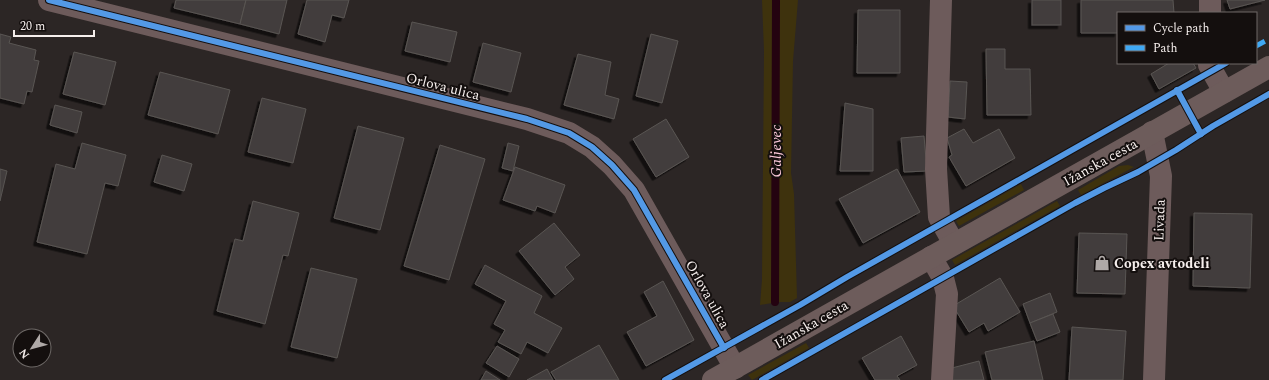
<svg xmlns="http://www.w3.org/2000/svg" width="1269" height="380" font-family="Spectral,serif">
  <defs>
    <filter id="shadow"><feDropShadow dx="-3.5" dy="3.5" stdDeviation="0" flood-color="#0009"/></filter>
  </defs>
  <rect width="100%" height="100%" fill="#2c2625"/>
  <g fill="#3e320d">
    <polygon points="762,0 775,0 774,250 772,303 760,305 762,280 764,51"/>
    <polygon points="779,0 798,0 793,61 791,173 794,194 797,298 790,302 778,302"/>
    <polygon points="1128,165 1134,167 1081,195 1078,190 1119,166"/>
    <polygon points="1021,184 1024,190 959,226 956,221"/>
    <polygon points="1057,201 1060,206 955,265 952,260"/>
    <polygon points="806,343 809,348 752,380 748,375"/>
  </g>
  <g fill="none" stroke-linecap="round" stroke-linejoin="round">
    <polyline stroke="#240310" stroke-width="8" points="775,302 776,0"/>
  </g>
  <g fill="#433e3c" stroke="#595553" filter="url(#shadow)">
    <polygon points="176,0 246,0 240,24 174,8"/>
    <polygon points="246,0 287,0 279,34 240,24"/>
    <polygon points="307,0 349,0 344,18 332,15 325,42 298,34"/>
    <rect x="1032" y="0" width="29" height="25"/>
    <polygon points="1081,0 1173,0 1174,13 1118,13 1118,33 1081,33"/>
    <polygon points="1227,0 1265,0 1230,9"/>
    <polygon points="858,10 900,10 900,73 857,73"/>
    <polygon points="412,22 457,32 450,62 405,51"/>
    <polygon points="0,34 11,37 9,43 36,50 34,60 39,61 32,92 27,91 24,104 0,98"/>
    <polygon points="651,34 678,41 662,103 636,96"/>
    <polygon points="483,43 521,53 511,92 473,82"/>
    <polygon points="986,49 1005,49 1005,69 1030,69 1031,115 987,115"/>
    <polygon points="74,52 116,62 105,105 63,94"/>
    <polygon points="578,54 611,62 605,95 619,99 614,119 564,105"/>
    <polygon points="1169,63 1193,63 1196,68 1159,89 1151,74"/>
    <polygon points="160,72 230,90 218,134 148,115"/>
    <polygon points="950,81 967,82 965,119 948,117"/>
    <polygon points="262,98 306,109 293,163 248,152"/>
    <polygon points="845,103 873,109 873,171 840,171"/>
    <polygon points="55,105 82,112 77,133 50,125"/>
    <polygon points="666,119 689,157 656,177 633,139"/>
    <polygon points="358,126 404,138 380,230 334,218"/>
    <polygon points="964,129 973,143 999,129 1015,158 966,186 949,157 952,155 947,138"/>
    <polygon points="924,136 927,171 904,172 901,138"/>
    <polygon points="82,143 126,155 118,186 105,183 87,254 37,242 56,164 75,169"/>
    <polygon points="508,143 519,146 513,171 502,168"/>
    <polygon points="440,145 485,159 449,280 404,266"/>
    <polygon points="162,155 192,164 184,191 154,182"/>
    <polygon points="515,167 565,185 555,213 537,206 535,211 503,200"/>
    <polygon points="0,169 7,171 0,201"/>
    <polygon points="897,169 920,212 863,243 839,199"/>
    <polygon points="253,201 299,213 288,256 283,255 265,324 217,311 235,239 243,241"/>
    <polygon points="1194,213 1252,214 1250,288 1193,286"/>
    <polygon points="554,223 580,255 565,267 574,279 555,295 519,251"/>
    <polygon points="1079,233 1127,234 1125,294 1077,293"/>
    <polygon points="485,265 542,296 534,313 562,328 548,353 527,342 521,354 498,342 505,330 494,324 506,301 475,284"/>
    <polygon points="311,268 357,279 337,358 291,347"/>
    <polygon points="1000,278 1020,312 988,331 984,323 969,332 953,306"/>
    <polygon points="663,281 694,340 646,366 627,332 657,316 644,292"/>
    <polygon points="1050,293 1057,312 1030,323 1023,304"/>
    <polygon points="1053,314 1060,332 1037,341 1030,323"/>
    <polygon points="1072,327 1126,331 1123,380 1069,380"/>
    <polygon points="901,336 917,365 897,376 900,380 875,380 862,358"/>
    <polygon points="1034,341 1043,380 992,380 985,352"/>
    <polygon points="599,345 619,380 556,380 551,372"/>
    <polygon points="497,346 519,359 509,377 486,363"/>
    <polygon points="979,361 984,380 951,380 948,369"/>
    <polygon points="547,369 553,380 527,380"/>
    <polygon points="486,371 500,380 481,380"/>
  </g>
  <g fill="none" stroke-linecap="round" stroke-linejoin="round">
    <g stroke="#6d5b5b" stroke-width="22">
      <polyline points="49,0 527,119 569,133 592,147 612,165 634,190 735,368"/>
      <polyline points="941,0 936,169 939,217 954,244"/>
      <polyline points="1210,13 1210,0"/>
      <polyline points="1209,63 1209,65 1224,92"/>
      <polyline points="1152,132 1161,176 1154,380"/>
      <polyline points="931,257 943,278 947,294 942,380"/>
    </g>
    <polyline stroke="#6d5c5b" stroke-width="22" points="713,380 1269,67"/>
    <polyline stroke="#3fa9f5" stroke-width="5" stroke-dasharray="10 5" stroke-linecap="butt" points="1256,46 1269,39"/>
    <defs>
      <g id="cycleway">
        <polyline points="49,0 527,119 569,133 592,147 612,165 634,190 724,348"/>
        <polyline points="1177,90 1201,134"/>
        <polyline points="665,380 800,305 847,277 1226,63"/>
        <polyline points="762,380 1075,203 1104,188 1138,172 1176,150 1213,126 1269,94"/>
      </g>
    </defs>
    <use href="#cycleway" stroke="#140f0e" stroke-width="8"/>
    <use href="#cycleway" stroke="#5399e6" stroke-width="6"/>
  </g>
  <defs>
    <symbol id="shop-bare" viewBox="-9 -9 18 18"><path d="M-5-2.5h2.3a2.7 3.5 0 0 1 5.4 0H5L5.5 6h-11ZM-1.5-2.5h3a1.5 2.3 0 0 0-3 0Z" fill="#afa9a7" stroke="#140f0e" stroke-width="2.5" paint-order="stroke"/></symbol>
  </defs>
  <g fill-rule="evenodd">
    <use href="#shop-bare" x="1091" y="252" width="22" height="22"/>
  </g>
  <g text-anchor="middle" stroke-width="4" stroke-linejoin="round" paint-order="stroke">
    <g font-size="14" fill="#f6efed" stroke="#140f0e">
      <text transform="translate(443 86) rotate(14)" y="5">Orlova ulica</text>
      <text transform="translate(1100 162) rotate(-29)" y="5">Ižanska cesta</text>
      <text transform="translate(1159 220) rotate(-88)" y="5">Livada</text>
      <text transform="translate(708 294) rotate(61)" y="5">Orlova ulica</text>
      <text transform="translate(811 324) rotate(-30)" y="5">Ižanska cesta</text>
    </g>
    <g font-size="14" font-weight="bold" fill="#f6efed" stroke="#140f0e" text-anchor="start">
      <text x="1114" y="268">Copex avtodeli</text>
    </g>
    <g font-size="15" font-style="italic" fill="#fcc9da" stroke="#140f0e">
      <text transform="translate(776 151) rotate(-90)" y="5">Galjevec</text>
    </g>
  </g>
  <rect x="1117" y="12" width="140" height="52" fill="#140f0e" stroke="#6e6967"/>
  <rect x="1125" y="25" width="20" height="6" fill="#5399e6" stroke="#6e6967"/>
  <text x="1153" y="32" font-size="12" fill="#f6efed">Cycle path</text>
  <rect x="1125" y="45" width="20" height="6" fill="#3fa9f5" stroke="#6e6967"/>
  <text x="1153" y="52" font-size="12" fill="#f6efed">Path</text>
  <g transform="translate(32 348) rotate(234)"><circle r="19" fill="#140f0e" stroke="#6e6967"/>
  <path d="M0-3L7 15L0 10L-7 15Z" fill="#afa9a7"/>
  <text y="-6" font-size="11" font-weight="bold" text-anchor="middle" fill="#f6efed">N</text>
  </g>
  <path d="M14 30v6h80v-6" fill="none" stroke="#f6efed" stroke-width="2"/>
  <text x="20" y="30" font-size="12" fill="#f6efed" stroke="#140f0e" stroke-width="3" paint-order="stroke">20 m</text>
</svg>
